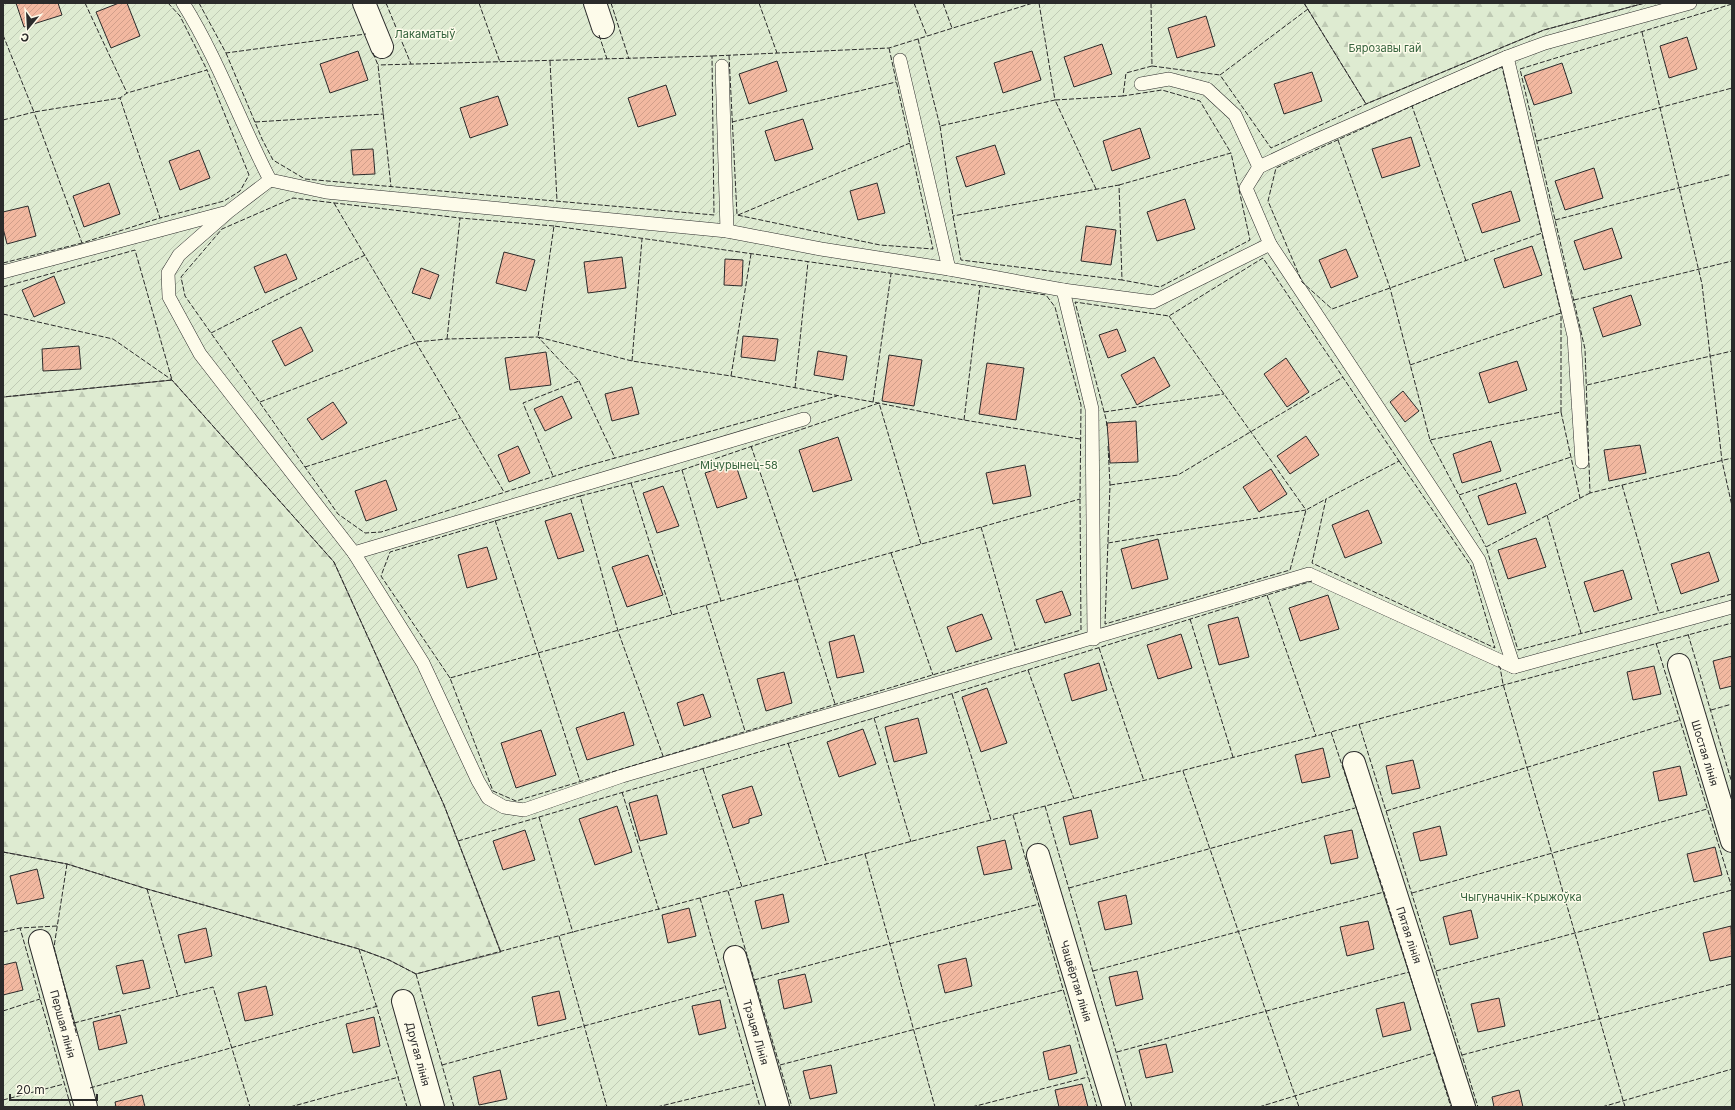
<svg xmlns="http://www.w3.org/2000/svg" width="1735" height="1110" font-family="Inter,sans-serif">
  <defs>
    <pattern id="forest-firs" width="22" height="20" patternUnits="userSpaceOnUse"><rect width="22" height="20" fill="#deebd1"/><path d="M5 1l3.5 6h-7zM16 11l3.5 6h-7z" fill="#bfcab4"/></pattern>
    <pattern id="garden-furrows" width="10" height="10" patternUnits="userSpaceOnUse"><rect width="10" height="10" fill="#deebd1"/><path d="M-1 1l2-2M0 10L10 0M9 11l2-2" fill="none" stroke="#bfcab4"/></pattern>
    <pattern id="building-hatch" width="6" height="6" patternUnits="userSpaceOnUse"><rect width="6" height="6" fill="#f2b8a0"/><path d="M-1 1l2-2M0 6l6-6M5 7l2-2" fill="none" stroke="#d09e8a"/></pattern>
  </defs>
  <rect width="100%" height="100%" fill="#fdfbea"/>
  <g fill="url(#forest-firs)" stroke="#74746e">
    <polygon points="1304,3 1645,3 1544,30 1366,104"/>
    <polygon points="172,380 334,562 444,805 501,953 416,974 389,960 359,949 147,889 67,864 3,852 3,397"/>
  </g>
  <polygon fill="url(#garden-furrows)" stroke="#74746e" points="3,3 1304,3 1366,104 1544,30 1645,3 1732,3 1732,1107 3,1107 3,852 67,864 147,889 359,949 389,960 416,974 501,952 444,805 334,562 172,380 3,397"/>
  <g fill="url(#building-hatch)" stroke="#2b2b2b">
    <polygon points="16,3 58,3 62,15 24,27"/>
    <polygon points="119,3 127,3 140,36 111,48 96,12"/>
    <polygon points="1206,16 1215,46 1177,58 1168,28"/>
    <polygon points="1687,37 1697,69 1669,78 1660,46"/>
    <polygon points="1102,44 1112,74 1074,87 1064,57"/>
    <polygon points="358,51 368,80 330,93 320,64"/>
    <polygon points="1032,51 1041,80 1003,93 994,63"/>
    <polygon points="777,61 787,91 749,104 739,74"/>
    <polygon points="1562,63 1572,93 1534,105 1524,76"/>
    <polygon points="1312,72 1322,101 1284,114 1274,84"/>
    <polygon points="666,85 676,115 638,127 628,98"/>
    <polygon points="498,96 508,125 470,138 460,108"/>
    <polygon points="803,119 813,149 775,161 765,131"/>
    <polygon points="1140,128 1150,158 1112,171 1103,141"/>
    <polygon points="1411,137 1420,166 1382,178 1372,149"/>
    <polygon points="995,145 1005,174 966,187 956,157"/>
    <polygon points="373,149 375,174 353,175 351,150"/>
    <polygon points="199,150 210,178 180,190 169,161"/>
    <polygon points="1594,168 1603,198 1565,210 1555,181"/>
    <polygon points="109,183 120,214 84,227 73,196"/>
    <polygon points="877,183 885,213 858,220 850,191"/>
    <polygon points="1511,191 1520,221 1482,233 1472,204"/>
    <polygon points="1185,199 1195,229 1157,241 1147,212"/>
    <polygon points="28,206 36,236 7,244 3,228 3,212"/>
    <polygon points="1086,226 1116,230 1111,265 1081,261"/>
    <polygon points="1612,228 1622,258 1584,270 1574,241"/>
    <polygon points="1532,246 1542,275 1504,288 1494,259"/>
    <polygon points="1346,249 1358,277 1331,288 1319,260"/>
    <polygon points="504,252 535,260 526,291 496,283"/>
    <polygon points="286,254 297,279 265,293 254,267"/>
    <polygon points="622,257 626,288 588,293 584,262"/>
    <polygon points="725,259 743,260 742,286 724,285"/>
    <polygon points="421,268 439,275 430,299 412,293"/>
    <polygon points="54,276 65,303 34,317 22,290"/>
    <polygon points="1631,295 1641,325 1603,337 1593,308"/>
    <polygon points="301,327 313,351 285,366 272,341"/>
    <polygon points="1117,329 1126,351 1108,358 1099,335"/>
    <polygon points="743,336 778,339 775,361 741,357"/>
    <polygon points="79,346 81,369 43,371 42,349"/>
    <polygon points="818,351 847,356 843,380 814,375"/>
    <polygon points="546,352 551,385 510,390 505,358"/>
    <polygon points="889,355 922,360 914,406 882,401"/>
    <polygon points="1154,357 1170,386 1137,405 1121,375"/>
    <polygon points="1286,358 1309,392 1287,407 1264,374"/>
    <polygon points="1517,361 1527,390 1489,403 1479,373"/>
    <polygon points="987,363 1024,368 1016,420 979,414"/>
    <polygon points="632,387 639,414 612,421 605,394"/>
    <polygon points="1403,391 1419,411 1405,422 1390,402"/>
    <polygon points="562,396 572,418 545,431 534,409"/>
    <polygon points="333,402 347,423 322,440 307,419"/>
    <polygon points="1136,421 1138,462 1110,463 1107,423"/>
    <polygon points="1306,436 1319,455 1290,474 1277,456"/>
    <polygon points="838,437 852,480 813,492 799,450"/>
    <polygon points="1491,441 1501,471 1462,483 1453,454"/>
    <polygon points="1640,445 1646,473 1609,481 1604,450"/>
    <polygon points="518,446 530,473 509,482 498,455"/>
    <polygon points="735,463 747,498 717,508 705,473"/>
    <polygon points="1025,465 1031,496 993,504 986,473"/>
    <polygon points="1271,469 1287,494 1259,512 1243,487"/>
    <polygon points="386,480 397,510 366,521 355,491"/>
    <polygon points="1516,483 1526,513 1488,525 1478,496"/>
    <polygon points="663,486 679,526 657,533 643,493"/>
    <polygon points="1368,510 1382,543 1345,558 1332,525"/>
    <polygon points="571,513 584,551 558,559 545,521"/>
    <polygon points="1536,538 1546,567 1508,579 1498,550"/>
    <polygon points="1158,539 1168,579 1132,589 1121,549"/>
    <polygon points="487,547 497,579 467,588 458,555"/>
    <polygon points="1709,552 1719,581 1681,594 1671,564"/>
    <polygon points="648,555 663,595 627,607 612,567"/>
    <polygon points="1623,570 1632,599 1594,612 1584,582"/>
    <polygon points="1062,591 1071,615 1045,623 1036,600"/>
    <polygon points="1328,595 1339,629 1300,641 1289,608"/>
    <polygon points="982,614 992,639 956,652 947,627"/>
    <polygon points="1238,617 1249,657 1219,665 1208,625"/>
    <polygon points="1181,634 1192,668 1158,679 1147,645"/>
    <polygon points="854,635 864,672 837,678 829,642"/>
    <polygon points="1732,656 1732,686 1720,689 1713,661"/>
    <polygon points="1099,663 1107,690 1072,701 1064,674"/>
    <polygon points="1654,666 1661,694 1633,700 1627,672"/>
    <polygon points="784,672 792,703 766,711 757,679"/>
    <polygon points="987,688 1007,743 981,752 962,697"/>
    <polygon points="703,694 711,717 684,726 677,703"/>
    <polygon points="624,712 634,745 587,760 576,728"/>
    <polygon points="918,718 927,753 894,762 885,727"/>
    <polygon points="863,729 876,764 839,777 827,742"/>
    <polygon points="541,730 556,775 516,788 501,743"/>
    <polygon points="1323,748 1330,777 1302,783 1295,755"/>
    <polygon points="1413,760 1420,788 1392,794 1386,766"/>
    <polygon points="1680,766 1687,795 1659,801 1653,772"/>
    <polygon points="752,786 762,815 749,819 749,823 733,828 722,795"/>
    <polygon points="657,795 667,834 640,841 629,803"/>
    <polygon points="617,806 632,852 595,865 579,819"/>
    <polygon points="1091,810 1098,838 1070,845 1063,817"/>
    <polygon points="1440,826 1447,855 1420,861 1413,833"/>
    <polygon points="525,830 535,860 503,870 493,841"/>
    <polygon points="1352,830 1358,858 1331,864 1324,836"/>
    <polygon points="1005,840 1012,869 984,875 977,847"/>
    <polygon points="1715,847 1722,875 1694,882 1687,854"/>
    <polygon points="37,869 44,898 17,904 10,876"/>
    <polygon points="783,894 789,922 762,929 755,901"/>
    <polygon points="1126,895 1132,924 1105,930 1098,902"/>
    <polygon points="689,908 696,936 668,943 662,915"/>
    <polygon points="1471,910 1478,938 1450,945 1443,917"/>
    <polygon points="1368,921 1374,949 1347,956 1340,927"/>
    <polygon points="1731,926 1732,956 1710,961 1703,933"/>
    <polygon points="206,928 212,956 185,963 178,935"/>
    <polygon points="966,958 972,986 945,993 938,965"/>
    <polygon points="143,960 150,988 123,994 116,966"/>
    <polygon points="16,962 23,990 3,995 3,965"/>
    <polygon points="1137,971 1143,999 1116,1006 1109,977"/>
    <polygon points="805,974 812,1002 784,1009 778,980"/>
    <polygon points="266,986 273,1015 245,1021 238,993"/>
    <polygon points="559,991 566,1019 538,1026 532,997"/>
    <polygon points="1499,998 1505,1026 1478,1032 1471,1004"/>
    <polygon points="720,1000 726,1028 699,1035 692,1006"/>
    <polygon points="1404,1002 1411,1030 1383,1037 1376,1009"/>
    <polygon points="120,1015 127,1043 99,1050 93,1022"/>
    <polygon points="374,1017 380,1046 353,1053 346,1024"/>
    <polygon points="1166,1044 1173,1072 1146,1078 1139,1050"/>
    <polygon points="1070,1045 1077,1073 1049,1080 1043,1052"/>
    <polygon points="831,1065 837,1093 810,1099 803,1071"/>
    <polygon points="500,1070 507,1099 479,1105 473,1077"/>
    <polygon points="1082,1084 1088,1107 1059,1107 1055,1090"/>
    <polygon points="1519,1090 1523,1107 1494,1107 1492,1097"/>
    <polygon points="142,1095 145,1107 116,1107 115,1102"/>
  </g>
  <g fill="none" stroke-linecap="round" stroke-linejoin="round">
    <defs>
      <g id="lane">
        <path d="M183,3c35,56 57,119 87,177l56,12 401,39 94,18 128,20 114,21 29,119 2,230"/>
        <polyline points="1507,57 1574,336 1582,462"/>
        <polyline points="900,60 949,269"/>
        <polyline points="722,66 727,231"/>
        <polyline points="1141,84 1169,79 1207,89 1235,115 1259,167"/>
        <polyline points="270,180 228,212 179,255 168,273 169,297 200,354 354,553 804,419"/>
        <polyline points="1270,244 1479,560 1514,667"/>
        <polyline points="3,272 224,213"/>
        <polyline points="1063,290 1153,302 1270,244 1246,188 1259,167 1310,143 1507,57 1545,43 1690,3"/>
        <polyline points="354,553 423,663 478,781 488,798 504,807 524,810 622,776 1309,574 1514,667 1732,607"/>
      </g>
      <g id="street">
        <polyline points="364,3 382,47"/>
        <polyline points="595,3 603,27"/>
        <polyline points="1679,665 1732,841"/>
        <polyline points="1354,763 1464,1107"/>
        <polyline points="1038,855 1114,1107"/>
        <polyline points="40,941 86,1107"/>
        <polyline points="735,957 778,1107"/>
        <polyline points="403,1001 433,1107"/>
      </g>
    </defs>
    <use href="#lane" stroke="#2b2b2b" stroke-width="14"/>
    <use href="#street" stroke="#2b2b2b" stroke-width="24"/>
    <use href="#lane" stroke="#fdfbea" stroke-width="13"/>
    <use href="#street" stroke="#fdfbea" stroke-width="22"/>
    <g stroke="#2b2b2b" stroke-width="1" stroke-dasharray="5 2" stroke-linecap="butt">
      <polyline points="85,3 127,93"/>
      <polyline points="168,3 180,16 207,70"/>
      <polyline points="199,3 226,53 366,34"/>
      <polyline points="386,3 411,64"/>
      <polyline points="479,3 500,62"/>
      <polyline points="611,3 629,59"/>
      <polyline points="759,3 777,53"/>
      <polyline points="914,3 927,36"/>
      <polyline points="943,3 952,28"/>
      <polyline points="1151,3 1152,66 1126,73 1123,96 1162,90 1200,101 1231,153"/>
      <polyline points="1304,3 1366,104"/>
      <polyline points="1732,4 1520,69 1585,349 1590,493 1732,458"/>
      <polyline points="1308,9 1220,75 1271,148 1366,104 1544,30 1645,3"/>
      <polyline points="1642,32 1702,284 1722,461 1732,506"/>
      <polyline points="3,35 34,112 120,98 127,93 207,70 249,175 240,191 224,201 160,218"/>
      <polyline points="599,35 607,59"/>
      <polyline points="918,39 940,126 1055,100 1039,3"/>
      <polyline points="226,53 262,139 273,160 305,179 714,215 712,56 378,65"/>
      <polyline points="373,53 378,65 391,187"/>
      <polyline points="729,55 737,215 880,245 933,249 889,48"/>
      <polyline points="712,56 889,48 1033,3"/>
      <polyline points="550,61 557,201"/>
      <polyline points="1152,66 1220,75"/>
      <polyline points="3,120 34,112 82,243 160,218 120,98"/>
      <polyline points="255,122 384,114"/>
      <polyline points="732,122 896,82"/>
      <polyline points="940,126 953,216 961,260 1122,280 1119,185 953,216"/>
      <polyline points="1338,140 1390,288 1430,440 1561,412 1561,313 1502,67 1412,106"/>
      <polyline points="1537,141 1732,88"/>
      <polyline points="1119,185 1231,153 1250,240 1160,287 1122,280"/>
      <polyline points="1096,189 1055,100 1123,96"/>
      <polyline points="334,203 504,492"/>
      <polyline points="738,215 910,143"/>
      <polyline points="1555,220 1732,174"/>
      <polyline points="554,226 460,218 293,198 222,229 181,277 185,296 338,514 365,533 381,532 583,467 837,396"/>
      <polyline points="1466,261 1412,106 1276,168 1268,201 1302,282 1332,309 1542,233"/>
      <polyline points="3,263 82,243"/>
      <polyline points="3,287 135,250 172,380 3,397"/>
      <polyline points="1574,300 1732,261"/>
      <polyline points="3,314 113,339 172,380 334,562 444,805 501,953"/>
      <polyline points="211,333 365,255"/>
      <polyline points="447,339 460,218"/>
      <polyline points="632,361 642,239"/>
      <polyline points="1410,365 1561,313"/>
      <polyline points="731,376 751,254"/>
      <polyline points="579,381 615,458"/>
      <polyline points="1587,385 1732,351"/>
      <polyline points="795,388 808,262"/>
      <polyline points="260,402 416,342 447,339 538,337 579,381 523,403 553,476"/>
      <polyline points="873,402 891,274"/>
      <polyline points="1104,412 1224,394"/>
      <polyline points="1561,412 1580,498"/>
      <polyline points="964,420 980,286"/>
      <polyline points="1107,426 1106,419 1075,302 1169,316 1263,258 1399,461"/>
      <polyline points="1080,439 964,420 873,402 731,376 632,361 538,337 554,226 1046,295 1055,307 1081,405 1080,499"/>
      <polyline points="1430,440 1486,547"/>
      <polyline points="751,446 797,580 835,704"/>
      <polyline points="1108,446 1110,485 1105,624 1290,570 1306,510 1326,499"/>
      <polygon points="1399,461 1471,566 1495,648 1312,563 1326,499"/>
      <polyline points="305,467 460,418"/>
      <polyline points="682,470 879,403 921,544"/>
      <polyline points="631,483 672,615"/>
      <polyline points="1110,485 1178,475 1343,377"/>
      <polyline points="1622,485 1659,613"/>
      <polyline points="1590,493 1486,547 1518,650 1732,594"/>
      <polyline points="1459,495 1571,457"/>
      <polyline points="580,496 682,470 721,601"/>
      <polygon points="1080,499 1081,630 516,801 493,791 450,678"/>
      <polyline points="1547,515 1581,633"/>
      <polyline points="495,520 580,781"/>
      <polyline points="981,527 1016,649"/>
      <polyline points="1108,543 1306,510 1169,316"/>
      <polyline points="891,553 933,675"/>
      <polyline points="1267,595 1316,736"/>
      <polyline points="706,605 745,731"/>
      <polyline points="1190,619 1233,757"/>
      <polyline points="1688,634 1732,783"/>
      <polyline points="1656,643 1732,888"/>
      <polyline points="1099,648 1144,781"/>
      <polyline points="1498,666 1500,667 1503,684 1625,1107"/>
      <polyline points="1028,670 1074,799"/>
      <polyline points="450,678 381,576 390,552 580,496 618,631 663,756"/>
      <polyline points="952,694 991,820"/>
      <polyline points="1711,710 1732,704"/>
      <polyline points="874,718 911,842"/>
      <polyline points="1359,724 1478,1107"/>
      <polyline points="1331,732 1384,892 1451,1107"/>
      <polyline points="788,743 827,864"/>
      <polyline points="703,769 742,887"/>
      <polyline points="1183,771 1299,1107"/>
      <polyline points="622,792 659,910"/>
      <polyline points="1045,806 1132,1107"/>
      <polyline points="1386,811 1680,720"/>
      <polyline points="1013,815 1097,1107"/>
      <polyline points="539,817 573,933"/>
      <polyline points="458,841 874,718 1312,581"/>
      <polyline points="3,852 67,864 147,889 359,949 389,960 416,974 991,820 1316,736 1732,623"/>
      <polyline points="865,854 935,1107"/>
      <polyline points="67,864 54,947 77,1036"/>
      <polyline points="1069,888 1355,808"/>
      <polyline points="147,889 178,996"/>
      <polyline points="728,891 792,1107"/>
      <polyline points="1412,893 1707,809"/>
      <polyline points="700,898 760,1107"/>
      <polyline points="57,926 20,928 71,1107"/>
      <polyline points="3,932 20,928"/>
      <polyline points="559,936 607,1107"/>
      <polyline points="359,949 407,1107"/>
      <polyline points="1093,971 1384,892"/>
      <polyline points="1436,971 1732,890"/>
      <polyline points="416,974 454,1107"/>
      <polyline points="754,980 1039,904"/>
      <polyline points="3,1011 40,999"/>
      <polyline points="74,1023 213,987 250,1107"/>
      <polyline points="1117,1052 1409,972"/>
      <polyline points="1462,1055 1732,984"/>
      <polyline points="442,1065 726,987"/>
      <polyline points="780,1065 1063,990"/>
      <polyline points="90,1088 378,1006"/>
      <polyline points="3,1100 64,1084"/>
      <polyline points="290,1107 399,1077"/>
      <polyline points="657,1107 754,1083"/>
      <polyline points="972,1107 1088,1077"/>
      <polyline points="1259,1107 1434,1053"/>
      <polyline points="1602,1107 1732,1069"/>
    </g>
  </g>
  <g text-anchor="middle" stroke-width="3" stroke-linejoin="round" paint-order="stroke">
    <g font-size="11" fill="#34623c" stroke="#fdfbea">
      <text x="425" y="38">Лакаматыў</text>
      <text x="1385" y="52">Бярозавы гай</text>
      <text x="739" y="469">Мічурынец-58</text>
      <text x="1521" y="901">Чыгуначнік-Крыжоўка</text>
    </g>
    <g font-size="11" fill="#2b2b2b" stroke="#fdfbea">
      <text transform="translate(1705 753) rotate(73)" y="4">Шостая лінія</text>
      <text transform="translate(1409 935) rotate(72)" y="4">Пятая лінія</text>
      <text transform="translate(1076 981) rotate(73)" y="4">Чацвёртая лінія</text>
      <text transform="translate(63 1024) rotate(75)" y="4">Першая лінія</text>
      <text transform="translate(756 1032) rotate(74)" y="4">Трэцяя Лінія</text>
      <text transform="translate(418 1054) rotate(75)" y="4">Другая лінія</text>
    </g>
  </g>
  <rect width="1735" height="1110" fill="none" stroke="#2b2b2b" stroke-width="8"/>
  <g transform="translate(28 28) rotate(198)" stroke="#fdfbea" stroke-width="3" paint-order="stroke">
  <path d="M0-3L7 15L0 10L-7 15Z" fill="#2b2b2b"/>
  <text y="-6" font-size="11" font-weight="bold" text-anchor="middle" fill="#2b2b2b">С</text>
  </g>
  <path d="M10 1094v6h87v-6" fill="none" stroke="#2b2b2b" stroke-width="2"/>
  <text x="16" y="1094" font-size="12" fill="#2b2b2b" stroke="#fdfbea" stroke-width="3" paint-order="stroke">20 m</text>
</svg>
